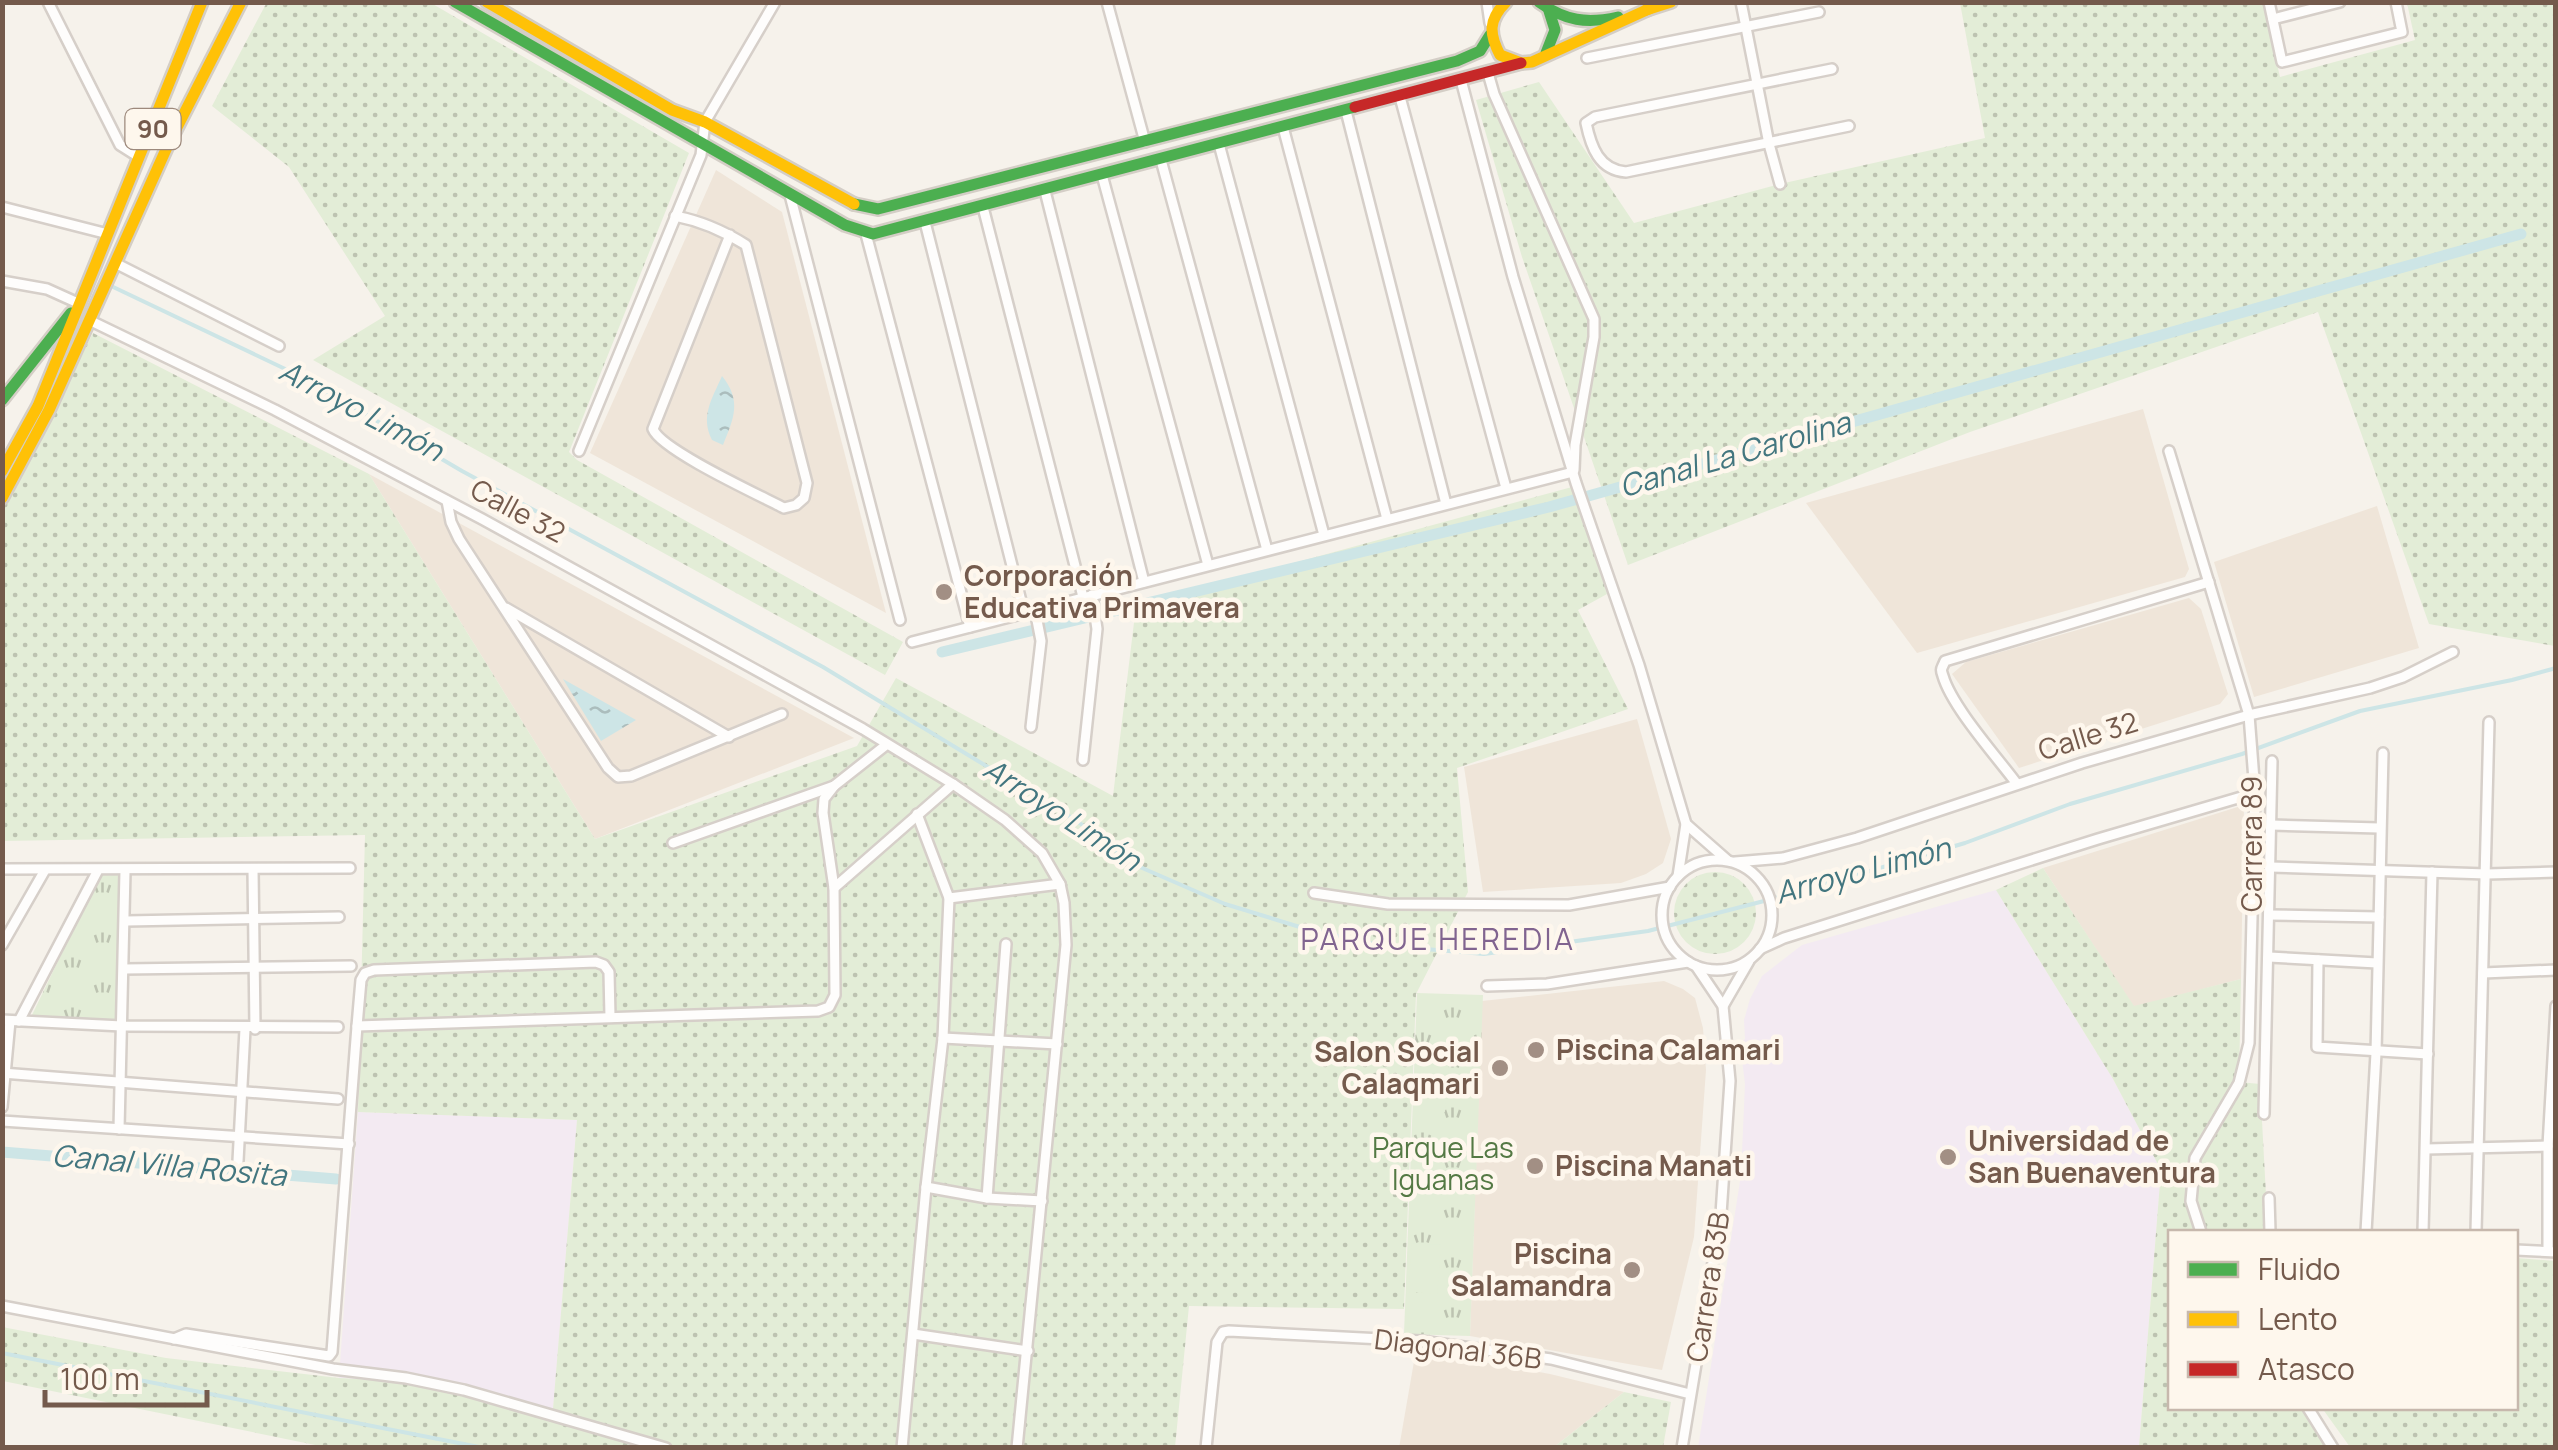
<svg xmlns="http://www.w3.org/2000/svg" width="2558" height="1450" font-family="Manrope,sans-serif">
  <defs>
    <pattern id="grass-dots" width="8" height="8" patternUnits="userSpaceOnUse" patternTransform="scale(2.5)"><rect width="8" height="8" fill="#e3edd7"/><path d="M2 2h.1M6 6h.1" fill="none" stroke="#bdc3b1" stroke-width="1.8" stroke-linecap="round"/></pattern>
    <pattern id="park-tufts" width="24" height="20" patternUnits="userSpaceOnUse" patternTransform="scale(2.5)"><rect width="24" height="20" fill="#e3edd7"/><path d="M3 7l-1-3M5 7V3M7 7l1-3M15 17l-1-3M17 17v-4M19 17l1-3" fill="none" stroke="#bdc3b1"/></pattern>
    <pattern id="water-ripples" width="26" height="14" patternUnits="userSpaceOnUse" patternTransform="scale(2.5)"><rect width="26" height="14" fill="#cde5e6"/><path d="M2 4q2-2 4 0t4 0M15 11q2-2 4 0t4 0" fill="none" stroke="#abbdbd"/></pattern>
  </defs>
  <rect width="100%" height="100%" fill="#f6f2eb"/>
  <g fill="#efe5d9">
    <polygon points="716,170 782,212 886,613 590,453"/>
    <polygon points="2143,409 2189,569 2185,577 1917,653 1806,503"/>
    <polygon points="369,474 854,738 595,839"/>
    <polygon points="2377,506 2419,648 2254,697 2214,562"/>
    <polygon points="2189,598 2201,609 2228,694 2220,704 2019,768 1952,674 1966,662"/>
    <polygon points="1637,719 1671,839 1663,863 1646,874 1621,883 1483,892 1464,767"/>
    <polygon points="2244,805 2241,979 2134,1007 2043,868"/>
    <polygon points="1664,981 1683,989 1695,998 1703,1028 1706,1070 1694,1237 1662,1370 1470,1336 1482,1001"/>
    <polygon points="1416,1350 1550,1374 1624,1392 1554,1447 1399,1448"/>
  </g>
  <g fill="#f3eaf2">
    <polygon points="1996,890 2113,1079 2161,1170 2139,1447 1698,1448 1741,1175 1745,1084 1740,1043 1745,1039 1744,1020 1750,999 1762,976 1802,945"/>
    <polygon points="358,1112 577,1120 552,1422 432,1383 339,1378"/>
  </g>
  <g fill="url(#grass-dots)">
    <polygon points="267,2 431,3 689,153 569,452 577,460 903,642 885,675 313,360 385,316 289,167 212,106"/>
    <polygon points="1960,3 2263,3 2280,77 2415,40 2407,3 2555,3 2555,646 2429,624 2318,312 1970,432 1628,565 1522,257 1476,100 1539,82 1634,223 1780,184 1985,138"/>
    <polygon points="93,333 369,474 595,839 857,746 896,678 1113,796 1136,606 1572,487 1607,594 1578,610 1628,709 1457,768 1468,892 1416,994 1404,1309 1189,1306 1175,1447 325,1447 3,1381 2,1327 166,1358 339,1378 432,1383 552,1421 577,1120 358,1112 365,835 3,841 3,506"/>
    <polygon points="2043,868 2134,1006 2241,979 2239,1082 2260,1084 2268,1232 2170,1232 2170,1408 2308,1408 2333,1447 2139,1447 2161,1170 2113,1079 1996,890"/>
    <circle cx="1715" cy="913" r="41"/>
    <polygon points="2516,1258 2555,1261 2555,1447 2350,1447 2322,1408 2516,1408"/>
    <polygon points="1624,1392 1671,1402 1663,1447 1554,1447"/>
  </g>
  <g fill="url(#park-tufts)">
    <polygon points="100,874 120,875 115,1021 32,1015"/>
    <polygon points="1417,993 1483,995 1470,1336 1404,1334"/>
  </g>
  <g fill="#e3edd7">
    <polygon points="1419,1060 1449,1062 1445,1112 1415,1109"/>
    <polygon points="1412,1243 1441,1245 1437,1294 1409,1292"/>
  </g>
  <g fill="url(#water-ripples)">
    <path d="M722,376c20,25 12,42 1,69l-11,-5c-12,-24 0,-41 10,-64z"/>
    <polygon points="563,679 636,720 601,741"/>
  </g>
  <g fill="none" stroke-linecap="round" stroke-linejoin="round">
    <g stroke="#cde5e6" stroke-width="4">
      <polyline points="109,285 302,377 462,471 823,667 1077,821 1133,864 1225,904 1303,928 1378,945 1484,954 1648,931 1795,893 1965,843 2070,804 2242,754 2360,711 2512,680 2556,668"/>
      <polyline points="2,1353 484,1448"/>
    </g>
    <g stroke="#cde5e6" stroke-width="11">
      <polyline points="942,652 1549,507 2521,234"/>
      <polyline points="2,1152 336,1179"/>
    </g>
    <defs>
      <g id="street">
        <polyline points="48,2 120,145 139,157"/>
        <polyline points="1107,2 1145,142"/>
        <polyline points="1487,2 1490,23"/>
        <polyline points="1741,2 1769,144 1780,184"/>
        <polyline points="2269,2 2282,62 2402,32 2396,2"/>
        <polyline points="2273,19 2340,2"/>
        <polyline points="1587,58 1819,12"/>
        <path d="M1832,69l-237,48 -9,6c5,24 13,47 40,49l223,-46"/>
        <polyline points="1488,73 1494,94 1594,319 1594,337 1575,445 1574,470"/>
        <polyline points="1461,80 1513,277 1576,483 1639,665 1686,824 1678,876"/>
        <polyline points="1400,97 1506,488"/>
        <polyline points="1346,111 1446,504"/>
        <polyline points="1283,127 1387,519"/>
        <polyline points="1219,144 1324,535"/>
        <polyline points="1161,160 1267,550"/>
        <polyline points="1102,175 1208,565"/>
        <polyline points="1045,191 1144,582"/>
        <polyline points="790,195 900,620"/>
        <polyline points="2,207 108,234"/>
        <polyline points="983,207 1083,597"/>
        <path d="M675,216c26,5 49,15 71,29l61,238 -3,15 -8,7 -12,3c-25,-13 -123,-58 -131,-79l77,-194"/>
        <polyline points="925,222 1024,613"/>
        <polyline points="866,234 970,627"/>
        <polyline points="117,264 279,346"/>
        <polyline points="2,281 47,289 78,303"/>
        <polyline points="91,321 275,410 482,519 863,729 953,784 1005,820 1042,853 1060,884 1064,903 1066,945 1017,1448"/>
        <polyline points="579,451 701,155 705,122 775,2"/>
        <polyline points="2169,451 2249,715 2255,793 2249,1043 2239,1083 2195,1158 2191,1201 2201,1232"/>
        <polyline points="447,501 451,522 459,539 608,768 618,777 631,776 782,714"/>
        <polyline points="506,608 729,737"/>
        <polyline points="912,642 1573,472"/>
        <polyline points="1031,727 1041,641 1035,610"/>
        <polyline points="1083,760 1097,629 1092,595"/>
        <path d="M2017,784c-20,-27 -65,-77 -74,-108 -3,-8 -1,-7 2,-15l264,-79"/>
        <polyline points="917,814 949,898 943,1038 926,1187 987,1198 1042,1201"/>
        <polyline points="1686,824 1727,860"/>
        <polyline points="2271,825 2379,828"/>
        <polyline points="673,843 834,786"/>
        <circle cx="1717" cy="915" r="55"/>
        <polyline points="1735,862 1783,858 1857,838 2082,763 2249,715 2370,688 2403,677 2453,652"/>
        <polyline points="2270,867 2487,874 2556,872"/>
        <polyline points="2,869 350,868"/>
        <polyline points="253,869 255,1029"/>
        <polyline points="834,888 953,784"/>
        <polyline points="1314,893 1388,904 1569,905 1670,887"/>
        <polyline points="949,898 1060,884"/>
        <polyline points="2269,915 2379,917"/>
        <polyline points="126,921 339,917"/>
        <polyline points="2,945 45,870"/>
        <polyline points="1760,949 1784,938 2098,839 2255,793"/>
        <polyline points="2269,957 2377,963"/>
        <polyline points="2318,960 2317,1047 2428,1054"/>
        <polyline points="124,969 351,966"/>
        <polyline points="2483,973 2556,970"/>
        <polyline points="1487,986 1547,984 1688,962"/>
        <polyline points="1723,1006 1749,961"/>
        <polyline points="2,1020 122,1026 338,1027"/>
        <polyline points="19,1021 98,870"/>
        <polyline points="357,1026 818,1011 829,1007 835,995 834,888 823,813 824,799 834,786 886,745"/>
        <polyline points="943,1038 1057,1044"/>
        <polyline points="2,1073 338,1099"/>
        <polyline points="2,1107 10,1021"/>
        <polyline points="2264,1114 2272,761"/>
        <polyline points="2,1121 349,1144"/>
        <polyline points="119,1129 125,871"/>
        <polyline points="2426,1149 2548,1146"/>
        <polyline points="238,1161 245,1029"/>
        <polyline points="987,1198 1006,944"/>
        <polyline points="2269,1198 2270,1232"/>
        <polyline points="2366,1232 2376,1053 2383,753"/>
        <polyline points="2423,1232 2432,872"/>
        <polyline points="2476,1232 2489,722"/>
        <polyline points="2516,1250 2556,1252"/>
        <polyline points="2548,1251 2548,1146 2556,1006"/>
        <polyline points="2,1306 333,1369 406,1378 464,1390 666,1448"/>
        <polyline points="913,1334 1028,1351"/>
        <polyline points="174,1339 186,1334 329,1356 332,1352 357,1026 361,980 365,973 374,970 596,962 604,965 609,972 610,1017"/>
        <polyline points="2308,1408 2333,1448"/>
        <polyline points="902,1448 926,1187"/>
        <polyline points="1206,1448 1217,1342 1223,1332 1229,1331 1421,1341 1551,1359 1690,1394"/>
        <polyline points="1682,1448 1721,1214 1730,1081 1723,1006 1696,966"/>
      </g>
      <g id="fast">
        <polyline points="455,2 845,225 873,234 1355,107"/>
        <path d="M1539,2c26,19 48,22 79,15"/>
        <polyline points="1546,53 1555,30 1549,11"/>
        <polyline points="854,204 878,209 1457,61 1480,51 1490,35"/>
        <polyline points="2,400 71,313"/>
      </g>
      <g id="slow">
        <polyline points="487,2 672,110 705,122 854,204"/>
        <path d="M1506,2c-18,18 -17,32 -6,53l21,8 11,-1 119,-54"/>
        <polyline points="1646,10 1671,2"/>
        <polyline points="2,471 38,406 202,2"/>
        <polyline points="2,498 49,410 168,145 241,2"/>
      </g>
      <polyline id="jam" points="1355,107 1521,63"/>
    </defs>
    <use href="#street" stroke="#d6cfc9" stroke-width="14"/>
    <use href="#fast" stroke="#d4cec6" stroke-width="16"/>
    <use href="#slow" stroke="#d4cec6" stroke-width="16"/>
    <use href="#jam" stroke="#d4cec6" stroke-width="16"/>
    <use href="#street" stroke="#fefdfc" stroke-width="9"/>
    <use href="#fast" stroke="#4caf50" stroke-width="11"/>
    <use href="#slow" stroke="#ffc107" stroke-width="11"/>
    <use href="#jam" stroke="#c62828" stroke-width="11"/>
  </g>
  <g fill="#a28f84" stroke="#fef7ed" stroke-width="4">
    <circle cx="944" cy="592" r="10"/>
    <circle cx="1536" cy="1050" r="10"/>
    <circle cx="1500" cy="1068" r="10"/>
    <circle cx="1948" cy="1157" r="10"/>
    <circle cx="1535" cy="1166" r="10"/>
    <circle cx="1632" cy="1270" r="10"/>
  </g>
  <g text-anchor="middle" stroke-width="9" stroke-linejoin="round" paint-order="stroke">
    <rect fill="#fef7ed" stroke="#9d897c" stroke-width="2.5" x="125.5" y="109" width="55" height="40" rx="8"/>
    <g font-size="25" font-weight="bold" fill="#745a4c">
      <text x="153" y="138">90</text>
    </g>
    <g font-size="28" fill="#745a4c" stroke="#fef7ed">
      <text transform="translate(518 511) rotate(28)" y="10">Calle 32</text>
      <text transform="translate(2088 736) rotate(-17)" y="10">Calle 32</text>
      <text transform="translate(2252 844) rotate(-90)" y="10">Carrera 89</text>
      <text transform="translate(1708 1287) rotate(-81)" y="10">Carrera 83B</text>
      <text transform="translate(1458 1349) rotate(7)" y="10">Diagonal 36B</text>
    </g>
    <g font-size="28" font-weight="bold" fill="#745a4c" stroke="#fef7ed" text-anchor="start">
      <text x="964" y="586">Corporación<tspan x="964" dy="32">Educativa Primavera</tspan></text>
      <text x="1556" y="1060">Piscina Calamari</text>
      <text x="1480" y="1062" text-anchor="end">Salon Social<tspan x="1480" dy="32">Calaqmari</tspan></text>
      <text x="1968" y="1151">Universidad de<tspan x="1968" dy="32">San Buenaventura</tspan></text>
      <text x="1555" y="1176">Piscina Manati</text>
      <text x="1612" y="1264" text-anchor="end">Piscina<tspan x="1612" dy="32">Salamandra</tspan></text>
    </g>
    <g font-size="28" fill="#547944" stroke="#fef7ed">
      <text x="1443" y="1158">Parque Las<tspan x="1443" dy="32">Iguanas</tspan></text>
    </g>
    <g font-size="30" font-style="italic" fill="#43767f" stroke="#fef7ed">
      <text transform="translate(361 411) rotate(28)" y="10">Arroyo Limón</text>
      <text transform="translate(1735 455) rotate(-16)" y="10">Canal La Carolina</text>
      <text transform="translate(1062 815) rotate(33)" y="10">Arroyo Limón</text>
      <text transform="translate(1863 871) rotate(-15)" y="10">Arroyo Limón</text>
      <text transform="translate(169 1166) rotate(5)" y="10">Canal Villa Rosita</text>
    </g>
    <g font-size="30" letter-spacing="2.5" fill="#816490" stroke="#fef7ed">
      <text x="1438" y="950">PARQUE HEREDIA</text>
    </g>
  </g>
  <rect width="2558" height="1450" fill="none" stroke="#745a4c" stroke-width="10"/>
  <rect x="2168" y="1230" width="350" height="180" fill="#fef7ed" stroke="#c7b8ad" stroke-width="2.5"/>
  <rect x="2188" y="1262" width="50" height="15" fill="#4caf50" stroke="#c7b8ad" stroke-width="2.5"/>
  <text x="2258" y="1280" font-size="30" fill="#745a4c">Fluido</text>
  <rect x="2188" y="1312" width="50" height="15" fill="#ffc107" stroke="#c7b8ad" stroke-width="2.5"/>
  <text x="2258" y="1330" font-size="30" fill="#745a4c">Lento</text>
  <rect x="2188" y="1362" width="50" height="15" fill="#c62828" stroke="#c7b8ad" stroke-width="2.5"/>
  <text x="2258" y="1380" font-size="30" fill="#745a4c">Atasco</text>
  <path d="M45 1390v15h162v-15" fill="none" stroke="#745a4c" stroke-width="5"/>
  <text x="60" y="1390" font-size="30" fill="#745a4c" stroke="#fef7ed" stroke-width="8" paint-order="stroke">100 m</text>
</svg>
